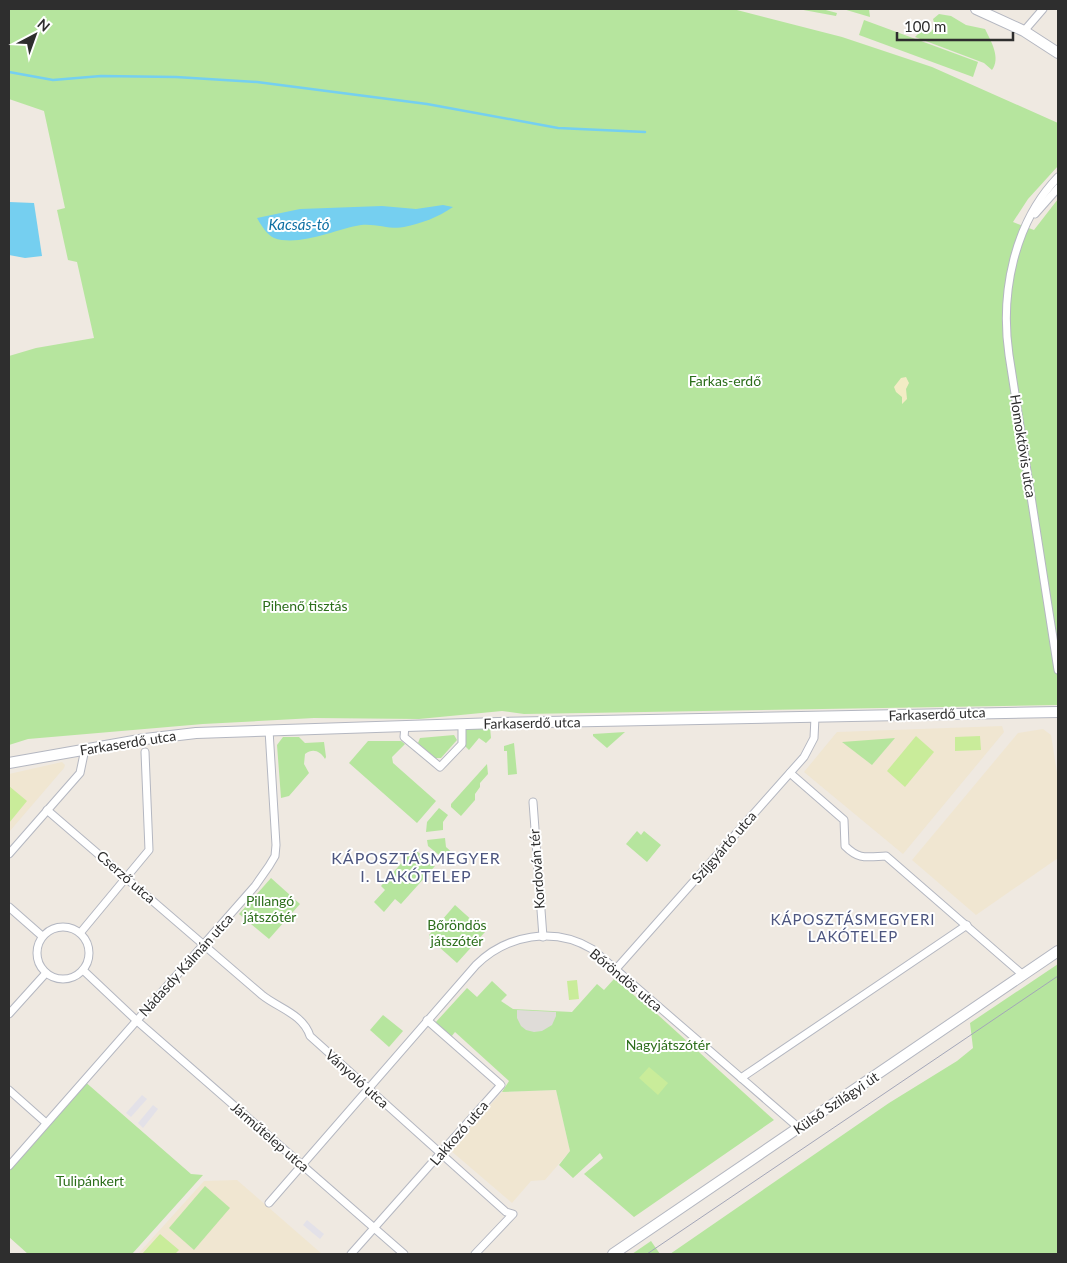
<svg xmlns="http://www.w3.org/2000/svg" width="1067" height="1263" font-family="Lato,sans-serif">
  <rect width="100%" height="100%" fill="#efe9e1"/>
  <g fill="#e3e1e8">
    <polygon points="142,1095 147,1099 131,1117 126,1113"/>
    <polygon points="153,1105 158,1109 143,1128 138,1123"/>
    <polygon points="307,1220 324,1234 320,1239 303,1225"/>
  </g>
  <g fill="#f0e6d1">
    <polygon points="1002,726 1004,732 903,854 804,772 837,732"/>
    <polygon points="1043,729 1051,735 1058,779 1058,858 976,915 912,860 1018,733"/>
    <polygon points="62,762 65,765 64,768 9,832 9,774"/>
    <polygon points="556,1090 570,1151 545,1180 531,1181 512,1203 450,1150 502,1092"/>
    <polygon points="237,1180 322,1254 138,1254 204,1181"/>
  </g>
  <g fill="#b6e59e">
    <polygon points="9,9 733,9 842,37 932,67 1058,123 1058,166 1028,199 1013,222 1034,230 1058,199 1058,716 1057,705 524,714 502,711 419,719 314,718 203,724 28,739 9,745 9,356 36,348 94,338 77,262 68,260 57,210 65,208 44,111 9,99"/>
    <polygon points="798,9 822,9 837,13 836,16"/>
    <polygon points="843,9 869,9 870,17"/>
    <path d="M939,14l12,2 15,9 19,4c6,12 16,29 7,41l-8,-7 -69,-26 6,-6 10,1 4,-6 -2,-7z"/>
    <polygon points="864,20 978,62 973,77 859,35"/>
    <polygon points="490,727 491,738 486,743 479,738 469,750 463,744 466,728"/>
    <polygon points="625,732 607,748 593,736 593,734"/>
    <polygon points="454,735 457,740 441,758 435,758 418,743 420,738"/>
    <path d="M283,737h16l6,6 19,-1 2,15 -1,2c-5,-8 -12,-11 -20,-5l-1,10 5,9 -20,23 -8,2 -4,-53z"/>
    <polygon points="895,738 872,765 842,742"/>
    <polygon points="368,741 401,741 405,744 392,757 393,763 436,801 417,823 349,763"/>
    <polygon points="514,743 517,774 508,775 507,751 504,751 504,746"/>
    <polygon points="487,764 488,774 480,783 480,787 475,794 475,800 461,816 451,807 451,804"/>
    <polygon points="439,808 448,815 443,822 443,830 426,832 427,822"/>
    <polygon points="637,831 641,835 644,831 661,845 647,862 626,844"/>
    <polygon points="445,838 446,847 456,856 450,864 428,846 427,840"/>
    <polygon points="414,849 435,866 401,904 395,899 384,912 374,902 385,890 381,886"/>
    <polygon points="271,878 300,904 269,939 239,914"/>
    <polygon points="455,905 485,932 457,963 429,938 429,935"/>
    <polygon points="1058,964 1058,1254 670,1254 889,1103 957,1061 973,1048 970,1023"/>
    <polygon points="614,979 657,1014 774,1120 634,1217 584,1174 603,1158 600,1153 573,1178 559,1165 570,1151 556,1090 502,1092 509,1081 455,1032 451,1037 435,1023 467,988 477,997 492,981 507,995 501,1001 513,1009 572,1012 597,984 604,990"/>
    <polygon points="383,1015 403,1031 389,1047 370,1030"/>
    <polygon points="83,1080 191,1174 203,1175 132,1254 28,1254 9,1237 9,1166"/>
    <polygon points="205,1186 230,1208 194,1250 169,1228"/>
    <polygon points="651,1241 660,1254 632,1254"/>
  </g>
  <polygon fill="#f3ecc5" points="906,377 909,383 906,389 907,399 902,404 902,397 896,392 894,387 901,378"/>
  <g fill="#c9ec9a">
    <polygon points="916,736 934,752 905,787 887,771"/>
    <polygon points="980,736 981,750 955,751 955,737"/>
    <polygon points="9,786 27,801 9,823"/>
    <polygon points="577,980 579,999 569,1000 567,981"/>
    <polygon points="649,1067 668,1083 658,1095 639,1078"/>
    <polygon points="160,1234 179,1250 175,1254 142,1254"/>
  </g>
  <polygon fill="#dfdcd8" points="517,1010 556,1012 556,1016 552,1025 542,1031 534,1032 526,1030 521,1026 517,1018"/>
  <g fill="#75cff0">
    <polygon points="9,202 34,203 42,256 25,258 9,255"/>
    <path d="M443,205l10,2c-16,11 -31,16 -49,20 -12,3 -29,-4 -43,-2 -25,4 -62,22 -87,13 -7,-3 -13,-13 -17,-20l43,-9 82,-3 34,3z"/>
  </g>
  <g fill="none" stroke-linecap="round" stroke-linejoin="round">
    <polyline stroke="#75cff0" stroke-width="2.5" points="9,72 53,80 101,76 176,77 257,82 427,104 558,128 645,132"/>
    <defs>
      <g id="street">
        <polyline points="1024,31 1043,9"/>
        <path d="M1058,177c-44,46 -58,116 -49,178l49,315"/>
        <polyline points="1035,214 1058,188"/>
        <polyline points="405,726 404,737 440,767 462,744 462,724"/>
        <path d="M790,773l54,47 1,26c14,14 21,11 41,10l137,119"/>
        <polyline points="533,802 543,937"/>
        <path d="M47,810l215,185c16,13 41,19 48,41l196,176 7,2 -38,40"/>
        <polyline points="9,854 80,773 85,749"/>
        <polyline points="9,907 42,936"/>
        <circle cx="63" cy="953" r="26"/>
        <polyline points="81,932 149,850 145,752"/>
        <polyline points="616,969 804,757 814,738 815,717"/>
        <polyline points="83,970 136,1020 404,1254"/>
        <polyline points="9,1014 46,973"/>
        <polyline points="741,1078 967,925"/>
        <polyline points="9,1090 45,1122"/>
        <polyline points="9,1166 255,886 269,866 275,856 276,845 269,730"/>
        <path d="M269,1203l207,-238c30,-30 78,-39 116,-16l207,179"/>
        <polyline points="351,1254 501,1085 427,1020"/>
      </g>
      <g id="secondary">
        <polyline points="976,9 1024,31 1058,53"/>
        <polyline points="9,763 145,739 196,733 498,723 1058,712"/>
        <polyline points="613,1254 1058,951"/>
      </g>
    </defs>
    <use href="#street" stroke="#b4b7c1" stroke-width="9"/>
    <use href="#secondary" stroke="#b4b7c1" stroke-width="12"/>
    <use href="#street" stroke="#fff" stroke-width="7"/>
    <use href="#secondary" stroke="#fff" stroke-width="10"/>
    <polyline stroke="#a3a6b8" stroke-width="1" points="647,1254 1058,976"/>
  </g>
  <g text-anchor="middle" stroke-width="4" stroke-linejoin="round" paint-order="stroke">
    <g font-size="14" fill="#2c6e1b" stroke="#fff">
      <text x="725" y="386">Farkas-erdő</text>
      <text x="305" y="611">Pihenő tisztás</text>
      <text x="270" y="906">Pillangó<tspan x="270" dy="16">játszótér</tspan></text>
      <text x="457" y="930">Bőröndös<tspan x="457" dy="16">játszótér</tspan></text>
      <text x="668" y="1050">Nagyjátszótér</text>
      <text x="90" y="1186">Tulipánkert</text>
    </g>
    <g font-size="14" fill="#2e2e2e" stroke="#fff">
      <text transform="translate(1023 446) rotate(81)" y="5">Homoktövis utca</text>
      <text transform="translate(937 714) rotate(-2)" y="5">Farkaserdő utca</text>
      <text transform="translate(532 723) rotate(-1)" y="5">Farkaserdő utca</text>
      <text transform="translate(128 743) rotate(-9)" y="5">Farkaserdő utca</text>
      <text transform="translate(724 847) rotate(-49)" y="5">Szíjgyártó utca</text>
      <text transform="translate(537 869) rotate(-94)" y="5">Kordován tér</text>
      <text transform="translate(126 877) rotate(41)" y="5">Cserző utca</text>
      <text transform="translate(186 965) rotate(-48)" y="5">Nádasdy Kálmán utca</text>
      <text transform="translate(626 980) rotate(40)" y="5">Bőröndös utca</text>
      <text transform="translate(357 1079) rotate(42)" y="5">Ványoló utca</text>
      <text transform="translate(836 1103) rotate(-34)" y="5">Külső Szilágyi út</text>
      <text transform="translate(459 1133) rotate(-49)" y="5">Lakkozó utca</text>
      <text transform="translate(270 1137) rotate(41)" y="5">Járműtelep utca</text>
    </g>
    <g font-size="15" font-style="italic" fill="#0d6fa3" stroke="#fff">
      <text x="299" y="230">Kacsás-tó</text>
    </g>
    <g font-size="15" letter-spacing="1" fill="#4d5680" stroke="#fff">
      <text x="853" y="925">KÁPOSZTÁSMEGYERI<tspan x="853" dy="17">LAKÓTELEP</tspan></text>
    </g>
    <g font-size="16" letter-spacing="1" fill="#4d5680" stroke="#fff">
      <text x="416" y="864">KÁPOSZTÁSMEGYER<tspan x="416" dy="18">I. LAKÓTELEP</tspan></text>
    </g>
  </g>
  <rect width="1067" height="1263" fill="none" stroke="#2e2e2e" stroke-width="20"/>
  <g transform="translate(35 35) rotate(41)" stroke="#ffffff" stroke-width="4" paint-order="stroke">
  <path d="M0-4L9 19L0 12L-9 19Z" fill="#2e2e2e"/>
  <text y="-8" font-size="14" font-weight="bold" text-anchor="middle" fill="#2e2e2e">N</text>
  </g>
  <path d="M897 32v8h116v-8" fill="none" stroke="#2e2e2e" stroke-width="2.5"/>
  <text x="904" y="32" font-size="15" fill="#2e2e2e" stroke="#ffffff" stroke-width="4" paint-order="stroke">100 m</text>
</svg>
